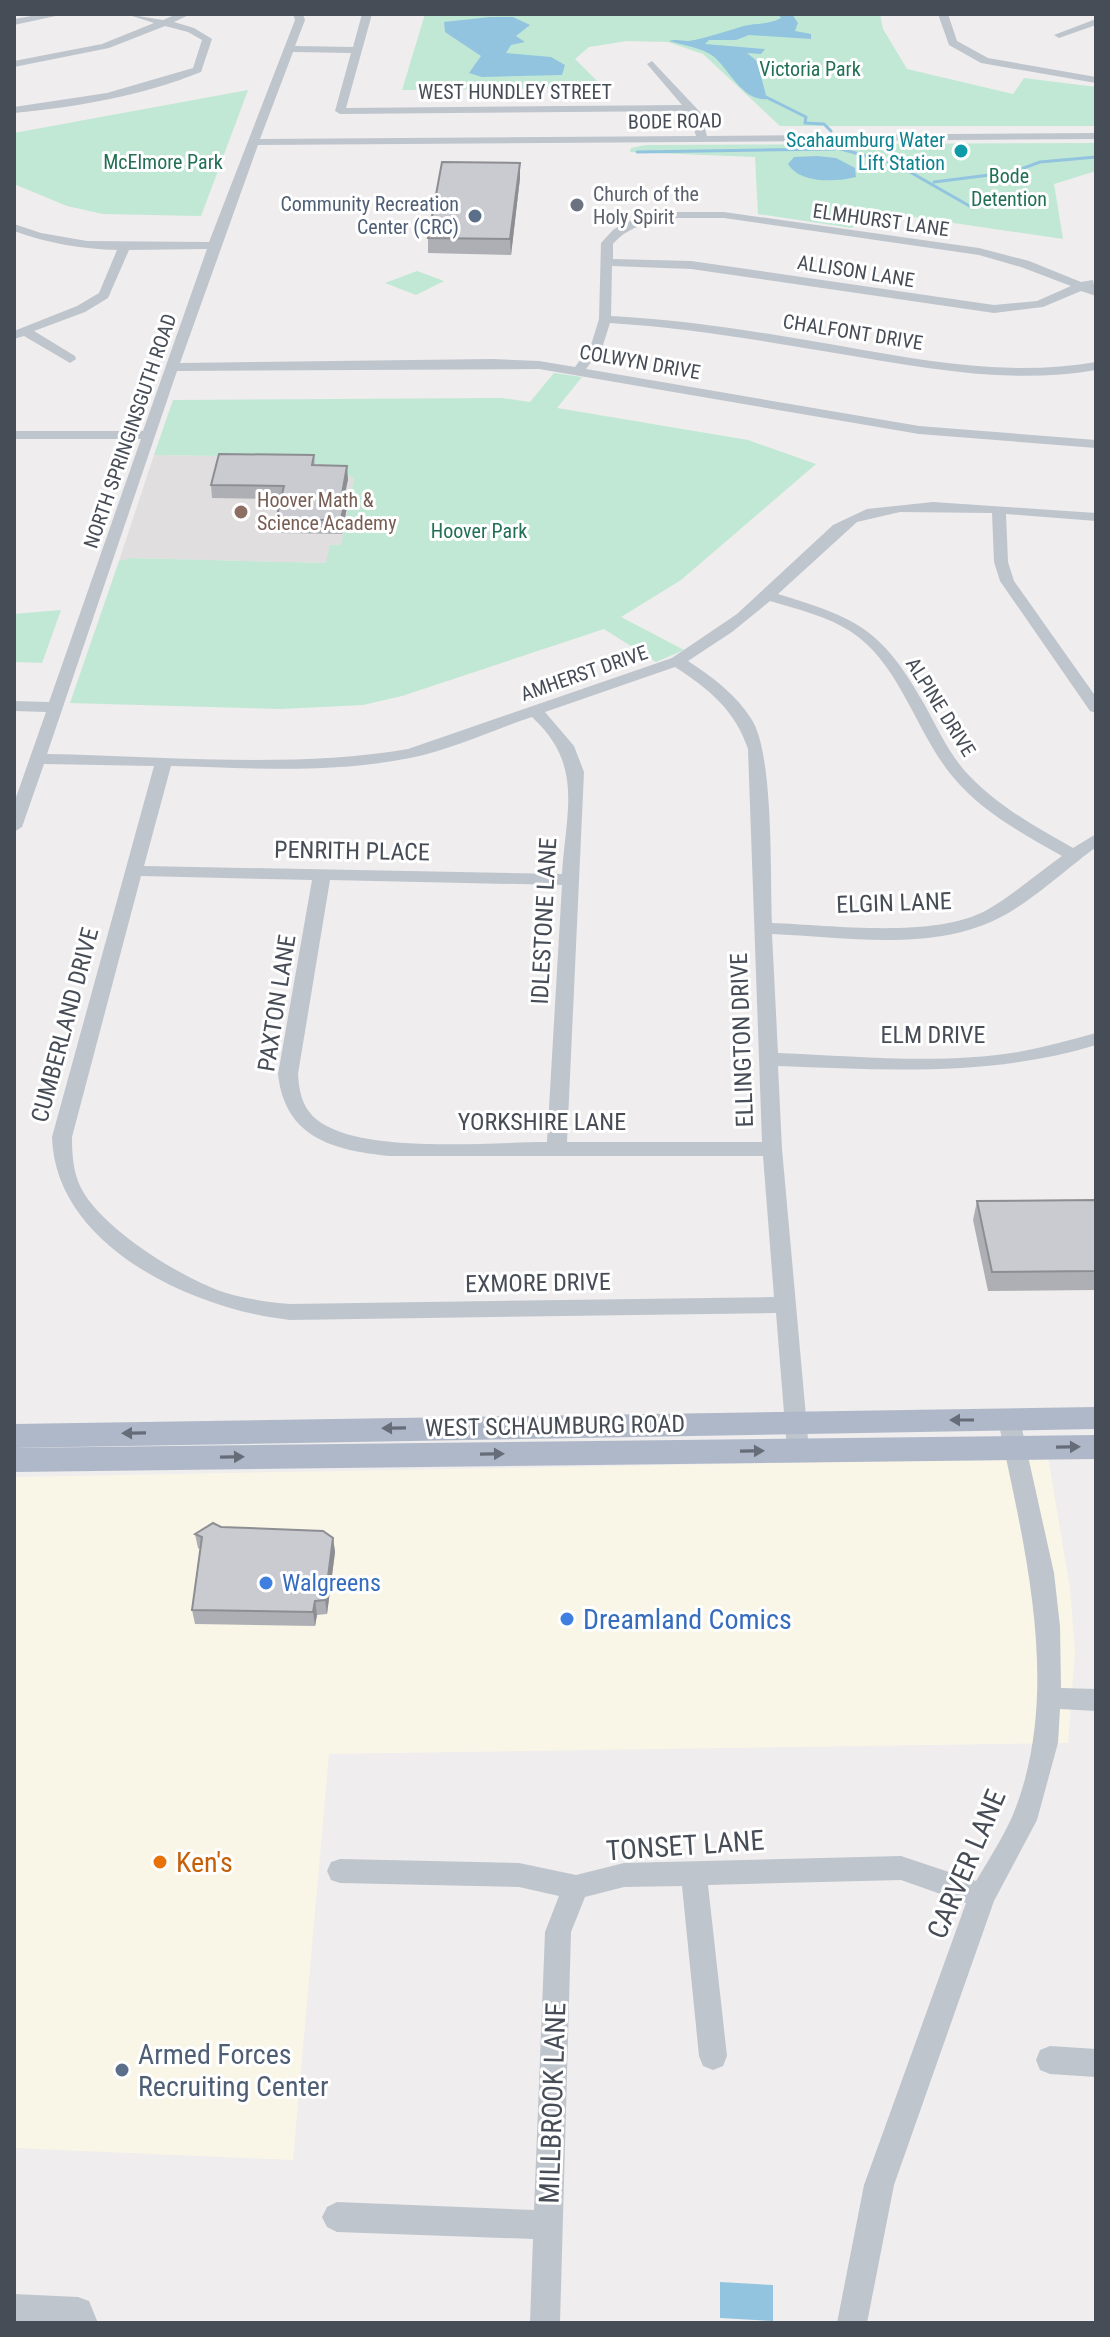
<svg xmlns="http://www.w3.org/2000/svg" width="1110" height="2337" font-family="'Roboto Condensed',sans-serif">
  <rect width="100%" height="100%" fill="#efeded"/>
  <polygon fill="#f9f6e7" points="1048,1458 1070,1588 1075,1652 1068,1743 329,1754 293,2160 14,2148 14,1477"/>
  <polygon fill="#e0dede" points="154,455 227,456 225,463 327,464 354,478 341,546 326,563 131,558 119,561"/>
  <g fill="#c0e8d5">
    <polygon points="425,14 880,14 883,29 907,69 1013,94 1024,78 1096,87 1096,126 780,126 703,54 668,42 627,41 589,47 575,59 604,88 402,90"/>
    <polygon points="248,90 201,216 103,214 67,206 14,184 14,133"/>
    <polygon points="1096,143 1096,171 1054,184 1063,239 866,210 852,228 758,214 755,157 630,152 631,148 646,145"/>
    <polygon points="417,271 444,281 416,295 385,283"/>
    <polygon points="554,373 582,377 557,408 748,440 816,464 681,580 621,617 684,650 656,662 604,629 402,696 363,705 281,709 70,703 119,561 131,558 326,563 330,545 341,545 354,478 326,464 225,463 226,456 154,455 173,400 502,398 530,402"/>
    <polygon points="61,610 42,663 14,662 14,614"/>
  </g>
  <g fill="#92c4df">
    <path d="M778,14h14l6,9 -3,8 16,3v5l-62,-4 -13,5h-27l-4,4 60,5 -4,5 -14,-1 10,8 10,38c-24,3 -38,-30 -54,-43 -11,-8 -30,-11 -44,-15 8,-2 12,0 19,0 11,-1 39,-10 49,-13 15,-6 29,-2 44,-10z"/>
    <polygon points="490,17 513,17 530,25 516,36 525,42 511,45 506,53 551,57 565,65 562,75 482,77 469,73 481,56 445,32 444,22"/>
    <path d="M817,156l19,2 19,10 1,9c-20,5 -56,7 -68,-13l6,-7z"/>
    <polygon points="720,2282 773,2285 773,2321 720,2318"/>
  </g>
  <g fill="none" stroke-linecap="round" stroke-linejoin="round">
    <g stroke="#92c4df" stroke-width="3">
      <polyline points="762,95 806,117 805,123 824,124 831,131"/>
      <polyline points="837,148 896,164 973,208"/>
      <polyline points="637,152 835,149 836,145"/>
      <polyline points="934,182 1013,172 1040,162 1096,157"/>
    </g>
    <g fill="#bfc5cd" fill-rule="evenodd">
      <polygon points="43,14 65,14 14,25 14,19"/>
      <path d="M126,14l37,6 14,-6h14l-17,8 20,6 18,11 -11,33c-60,24 -124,35 -187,41v-6l93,-14 86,-25 9,-28 -14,-8 -23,-6 -56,22 -95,19v-6l88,-17 52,-21z"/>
      <path d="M293,14h10l2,6 -10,26 58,1 9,-33h10l-26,94 336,-3 -35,-41 5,-3 48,51 7,24 389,-3v6l-838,6 -78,218 313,-4 46,2 36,6 16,-22 8,-26 2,-76 12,-13 13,-8 40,-10h58l255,36 50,13 52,21 12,-2 3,16 -15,-5 -38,16 -49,6 -303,-44 -79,-3 -1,50c78,4 154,17 230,30 85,15 169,31 255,16v8c-86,15 -170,-2 -255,-16 -77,-13 -153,-26 -231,-31l-7,22 -17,24 333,57 177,14v8l-177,-14 -380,-65 -362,2 -130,383c119,2 243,15 361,-5l264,-91 65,-44 96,-89 34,-16 66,-7 163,11v8l-90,-7 2,48 6,19 82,116v16l-6,-2 -90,-130 -6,-19 -2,-49 -92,-1 -43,10 -79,72c78,24 103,34 145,108 13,23 24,48 41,68 30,34 70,56 109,78l23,-14v13c-27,20 -70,59 -99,72 -67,33 -153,18 -225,15l6,119c79,3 161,12 240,-1 27,-5 52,-12 78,-19v12c-105,32 -209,25 -318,21l4,83 27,301 -3,6 -8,3 -8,-3 -3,-6 -11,-137 -486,7c-95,-10 -235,-73 -238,-183l102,-371 -110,-2 -22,63 -8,5v-29l32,-91 -32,-1v-10l35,1 92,-263h-127v-8h129l64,-182 -78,1 -21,48 -23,14 -51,19 41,25 1,3 -6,4 -46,-27 -10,3v-8l63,-25 22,-13 18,-43c-36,-1 -70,-7 -103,-19v-7l27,9 46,8 122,1 86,-222zM293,52l58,1 -16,58 5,3 348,-3 8,25 -436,3zM666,218h58l255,37 42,12 50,19 -34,15 -43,4 -303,-44 -78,-2v-15c15,-17 32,-20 53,-26zM770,601c27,8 56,15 80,30 51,33 65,101 103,146 29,35 70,57 109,79 -24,17 -49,39 -75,54 -52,29 -157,15 -215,13 -2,-48 2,-167 -20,-203 -16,-26 -40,-43 -64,-59l44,-29zM675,667c34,22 60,43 73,82l14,393h-195l17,-370 -10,-26 -29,-34zM532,717c52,48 34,93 30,157l-418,-8 27,-100c79,2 160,8 239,-8 41,-8 82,-28 122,-41zM141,876l171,4 -34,194c7,64 55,76 111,82h374l11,141 -484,7c-23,-2 -45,-5 -67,-12 -43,-15 -123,-64 -143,-106 -7,-16 -8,-32 -8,-49zM330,880l232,5 -15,257c-57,0 -188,13 -231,-23 -14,-12 -17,-28 -18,-45z"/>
      <polygon points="938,14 948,14 957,41 988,58 1096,77 1096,83 981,63 949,45"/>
      <polygon points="1096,19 1096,25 1059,38 1054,35"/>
      <path d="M1009,1411l8,3 3,6 34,153 6,53 1,62 35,1v22l-36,-2 -2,34 -21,77 -43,81 -100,284 -27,138h-30l27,-138 102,-282 -65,-23 -193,5 19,171 -4,10 -10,4 -10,-4 -4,-10 -17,-170 -58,1 -39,10 -14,35 -11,391h-30l3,-84 -196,-7 -10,-5 -5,-10 5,-10 10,-5 197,8 11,-278 14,-36 -40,-9 -179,-4 -9,-3 -4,-9 4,-9 9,-3 179,4 57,12 48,-12 277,-7 75,25c12,-20 26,-42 36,-64 52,-124 12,-271 -14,-397l3,-6z"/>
      <polygon points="1050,2046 1096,2049 1096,2077 1050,2074 1040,2070 1036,2060 1040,2050"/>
      <polygon points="14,2294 78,2297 89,2301 98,2323 14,2323"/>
    </g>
    <g fill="#afb8c8" fill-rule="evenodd">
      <polygon points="1096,1407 1096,1429 14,1448 14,1424"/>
      <polygon points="1096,1435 1096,1459 14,1472 14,1448"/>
    </g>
  </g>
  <g fill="#aeafb4">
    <polygon points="520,163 520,178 511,255 428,253 428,238"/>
    <polygon points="314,455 315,466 348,479 345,494 346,494 347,507 342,534 278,533 276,520 281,499 212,498 211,485"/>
    <polygon points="1096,1200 1096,1290 988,1291 973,1220 977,1201"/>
    <polygon points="221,1527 333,1538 335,1552 327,1614 317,1615 315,1626 195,1624 192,1610 200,1549 198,1548 195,1534"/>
  </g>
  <g fill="#8d8e92">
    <polygon points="520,163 520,178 511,255 510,239"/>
    <polygon points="347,466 348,479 342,507 342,494"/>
    <polygon points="346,494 347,507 342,534 341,520"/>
    <polygon points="333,1538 335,1552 327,1614 325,1600"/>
    <polygon points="315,1601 317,1615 315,1626 313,1612"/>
  </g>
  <g fill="#cacbd1" stroke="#8d8e92" stroke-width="2">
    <polygon points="442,162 520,163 510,239 428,238"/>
    <polygon points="219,454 314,455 312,465 347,466 342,494 346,494 341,520 276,520 284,486 211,485"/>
    <polygon points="1096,1200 1096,1271 992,1272 977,1201"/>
    <polygon points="213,1523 221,1527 323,1531 333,1538 325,1600 315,1601 313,1612 192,1610 202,1537 195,1534"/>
  </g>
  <defs><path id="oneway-solid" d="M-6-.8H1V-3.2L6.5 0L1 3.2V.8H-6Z" transform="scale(2)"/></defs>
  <g fill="#666d79">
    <use href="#oneway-solid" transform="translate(962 1420) rotate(180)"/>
    <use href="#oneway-solid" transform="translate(394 1428) rotate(179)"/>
    <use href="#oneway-solid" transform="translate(134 1433) rotate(179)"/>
    <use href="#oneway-solid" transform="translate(1068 1447) rotate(-1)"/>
    <use href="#oneway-solid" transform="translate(752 1451) rotate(-1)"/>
    <use href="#oneway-solid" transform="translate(492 1454) rotate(-1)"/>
    <use href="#oneway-solid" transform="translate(232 1457) rotate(-1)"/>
  </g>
  <circle fill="#0f9aa8" stroke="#fff" stroke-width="3" cx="961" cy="151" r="8"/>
  <circle fill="#6b7280" stroke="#fff" stroke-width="3" cx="577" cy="205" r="8"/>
  <g fill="#5c6f8a" stroke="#fff" stroke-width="3">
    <circle cx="475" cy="216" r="8"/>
    <circle cx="122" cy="2070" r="8"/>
  </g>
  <circle fill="#8d6e63" stroke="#fff" stroke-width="3" cx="241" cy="512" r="8"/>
  <g fill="#3f7fe0" stroke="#fff" stroke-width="3">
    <circle cx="266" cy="1583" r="8"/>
    <circle cx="567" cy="1619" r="8"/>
  </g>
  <circle fill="#e8710a" stroke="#fff" stroke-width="3" cx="160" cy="1862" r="8"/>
  <g text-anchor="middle" stroke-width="6" stroke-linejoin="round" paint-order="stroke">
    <g font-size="20" fill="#226f54" stroke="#fff">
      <text x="810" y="76">Victoria Park</text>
      <text x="163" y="169">McElmore Park</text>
      <text x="1009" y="183">Bode<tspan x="1009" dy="23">Detention</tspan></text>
      <text x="479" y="538">Hoover Park</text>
    </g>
    <g font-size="20" fill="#474d57" stroke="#fff">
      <text x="515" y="99">WEST HUNDLEY STREET</text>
      <text transform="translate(675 121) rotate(-1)" y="7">BODE ROAD</text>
      <text transform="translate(881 220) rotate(8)" y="7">ELMHURST LANE</text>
      <text transform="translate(856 271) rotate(9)" y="7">ALLISON LANE</text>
      <text transform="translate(853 332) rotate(9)" y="7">CHALFONT DRIVE</text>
      <text transform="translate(640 362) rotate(10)" y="7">COLWYN DRIVE</text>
      <text transform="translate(130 431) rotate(-71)" y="7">NORTH SPRINGINSGUTH ROAD</text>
      <text transform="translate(584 673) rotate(-19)" y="7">AMHERST DRIVE</text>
      <text transform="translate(941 707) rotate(58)" y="7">ALPINE DRIVE</text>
    </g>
    <g font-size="20" fill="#0d838f" stroke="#fff" text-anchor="end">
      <text x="945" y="147">Scahaumburg Water<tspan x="945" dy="23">Lift Station</tspan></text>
    </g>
    <g font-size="20" fill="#5b616d" stroke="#fff" text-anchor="start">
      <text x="593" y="201">Church of the<tspan x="593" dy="23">Holy Spirit</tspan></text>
    </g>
    <g font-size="20" fill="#4e5e75" stroke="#fff" text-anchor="end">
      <text x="459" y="211">Community Recreation<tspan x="459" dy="23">Center (CRC)</tspan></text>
    </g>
    <g font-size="20" fill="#785e54" stroke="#fff" text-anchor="start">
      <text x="257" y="507">Hoover Math &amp;<tspan x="257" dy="23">Science Academy</tspan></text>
    </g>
    <g font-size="24" fill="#474d57" stroke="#fff">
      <text transform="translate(352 851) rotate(1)" y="8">PENRITH PLACE</text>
      <text transform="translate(894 903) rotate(-2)" y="8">ELGIN LANE</text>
      <text transform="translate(544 921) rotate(-87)" y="8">IDLESTONE LANE</text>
      <text transform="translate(277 1003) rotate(-81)" y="8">PAXTON LANE</text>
      <text transform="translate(65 1025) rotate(-75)" y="8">CUMBERLAND DRIVE</text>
      <text x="933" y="1043">ELM DRIVE</text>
      <text transform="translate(742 1040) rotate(-92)" y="8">ELLINGTON DRIVE</text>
      <text x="542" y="1130">YORKSHIRE LANE</text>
      <text transform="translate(538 1283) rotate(-1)" y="8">EXMORE DRIVE</text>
      <text transform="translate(555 1426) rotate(-1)" y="8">WEST SCHAUMBURG ROAD</text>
    </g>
    <g font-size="24" fill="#366cbe" stroke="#fff" text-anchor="start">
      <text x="282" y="1591">Walgreens</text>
    </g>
    <g font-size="28" fill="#366cbe" stroke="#fff" text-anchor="start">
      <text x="583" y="1629">Dreamland Comics</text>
    </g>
    <g font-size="28" fill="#474d57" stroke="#fff">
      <text transform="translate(685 1845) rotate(-4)" y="10">TONSET LANE</text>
      <text transform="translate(966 1864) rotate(-67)" y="10">CARVER LANE</text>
      <text transform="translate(552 2103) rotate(-88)" y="10">MILLBROOK LANE</text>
    </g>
    <g font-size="28" fill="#c56008" stroke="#fff" text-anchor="start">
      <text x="176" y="1872">Ken's</text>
    </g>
    <g font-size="28" fill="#4e5e75" stroke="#fff" text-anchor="start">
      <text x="138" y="2064">Armed Forces<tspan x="138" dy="32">Recruiting Center</tspan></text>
    </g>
  </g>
  <rect width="1110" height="2337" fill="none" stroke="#474d57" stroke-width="32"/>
</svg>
